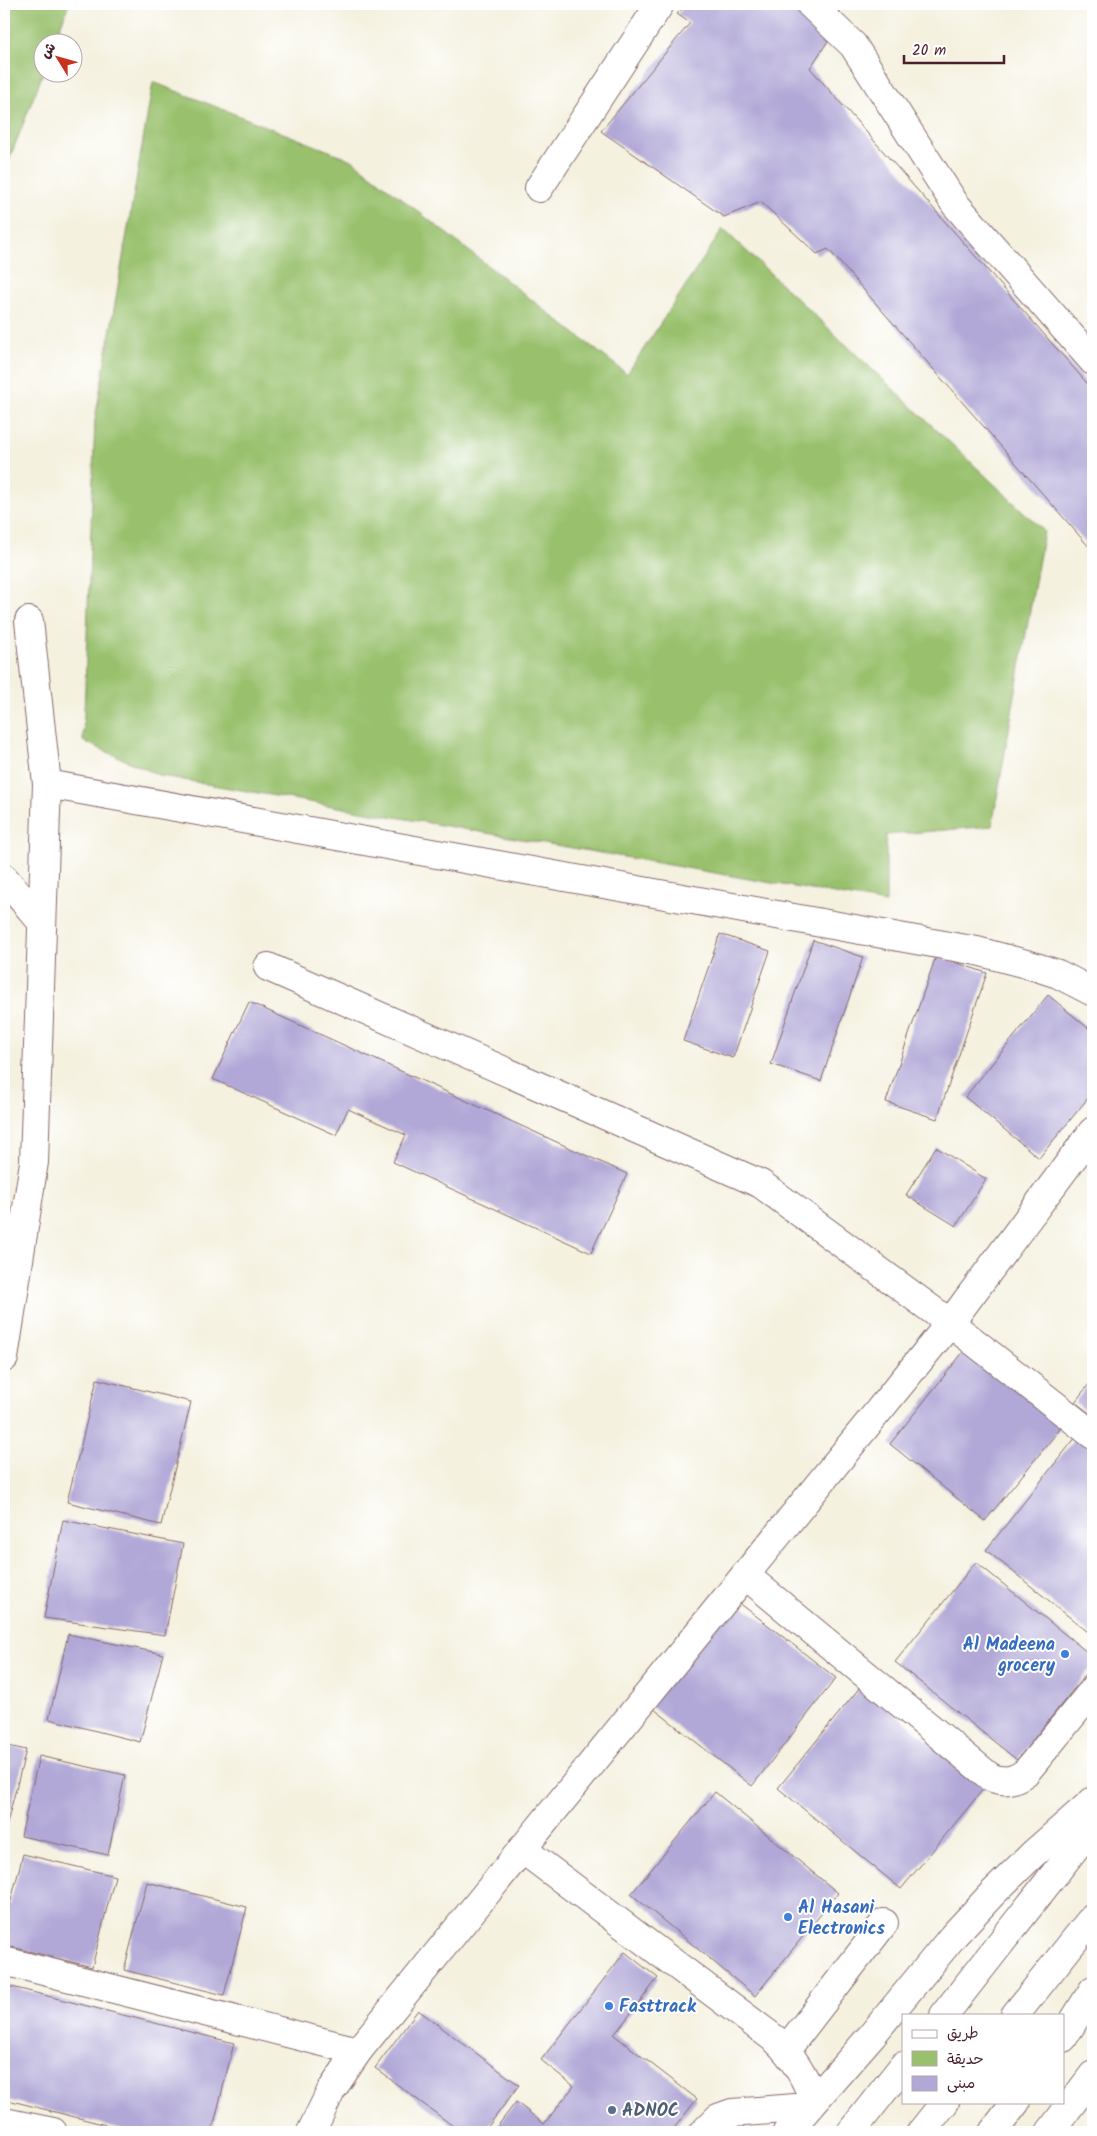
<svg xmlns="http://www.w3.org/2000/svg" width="1097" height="2136" font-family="Kalam,'Playpen Sans Arabic',sans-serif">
  <rect width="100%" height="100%" fill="#fff"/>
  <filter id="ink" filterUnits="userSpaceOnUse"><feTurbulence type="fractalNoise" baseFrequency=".02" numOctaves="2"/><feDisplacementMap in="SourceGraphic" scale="10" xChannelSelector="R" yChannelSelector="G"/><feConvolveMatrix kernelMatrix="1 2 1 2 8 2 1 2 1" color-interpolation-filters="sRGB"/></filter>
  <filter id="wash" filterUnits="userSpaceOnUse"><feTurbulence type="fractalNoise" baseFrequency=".0096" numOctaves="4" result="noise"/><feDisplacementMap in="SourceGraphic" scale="20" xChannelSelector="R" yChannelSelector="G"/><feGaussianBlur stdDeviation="1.12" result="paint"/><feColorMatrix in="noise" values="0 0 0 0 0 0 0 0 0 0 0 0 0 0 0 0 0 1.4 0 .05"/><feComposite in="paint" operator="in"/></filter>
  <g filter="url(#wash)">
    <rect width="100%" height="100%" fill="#f4f1df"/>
    <g fill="#99c16d" stroke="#72704c">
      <polygon points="4,4 69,4 54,42 42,42 43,73 4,173"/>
      <polygon points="153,82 352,160 627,374 723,229 1044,531 992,826 886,835 886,903 161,776 83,741 95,420"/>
    </g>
    <g id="blocks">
      <g fill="#b1a8d7">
        <polygon points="687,4 793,4 832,35 810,68 1093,390 1093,545 1091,549 828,249 817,254 761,202 724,217 601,131 690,23 677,14"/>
        <polygon points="720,934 770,951 733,1058 683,1041"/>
        <polygon points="813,940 863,957 821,1081 771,1064"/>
        <polygon points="936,956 987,973 937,1119 886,1102"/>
        <polygon points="1048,995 1093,1032 1093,1092 1039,1158 965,1097"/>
        <polygon points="249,1002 627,1174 591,1253 393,1162 406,1135 348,1109 336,1135 213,1079"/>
        <polygon points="936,1147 986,1179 956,1226 906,1195"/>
        <polygon points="968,1346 1064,1424 985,1521 890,1444"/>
        <polygon points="97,1379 191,1402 161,1525 67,1502"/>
        <polygon points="1093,1379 1093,1416 1075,1402"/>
        <polygon points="1080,1432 1093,1443 1093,1636 986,1550"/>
        <polygon points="63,1520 183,1544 165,1635 44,1618"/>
        <polygon points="976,1562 1093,1657 1093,1665 1017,1760 895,1662"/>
        <polygon points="733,1598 836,1678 752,1786 649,1705"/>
        <polygon points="68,1634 163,1654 140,1742 49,1719"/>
        <polygon points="861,1686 985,1787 901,1889 778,1788"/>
        <polygon points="4,1745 26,1750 4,1835"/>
        <polygon points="39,1756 125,1775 108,1855 21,1836"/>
        <polygon points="715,1792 838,1893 755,1996 631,1894"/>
        <polygon points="23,1854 115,1876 92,1967 4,1945 4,1928"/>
        <polygon points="147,1882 247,1907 224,1995 124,1970"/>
        <polygon points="625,1952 658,1978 614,2035 697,2099 671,2132 493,2132 516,2102 544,2124 574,2086 541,2060"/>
        <polygon points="4,1985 234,2043 212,2132 134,2132 4,2099"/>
        <polygon points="418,2010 519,2085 484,2132 461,2132 375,2068"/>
      </g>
    </g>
  </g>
  <g filter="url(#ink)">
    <use href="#blocks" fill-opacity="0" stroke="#86686a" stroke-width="1"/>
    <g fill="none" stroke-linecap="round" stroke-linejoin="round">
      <defs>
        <g id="minor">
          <polyline points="810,4 853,45 955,204 1093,361"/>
          <polyline points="539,188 660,4"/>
          <polyline points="47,784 977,951 1030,965 1058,974 1093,992"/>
          <polyline points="4,878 41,921"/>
          <polyline points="268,967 761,1184 950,1323 1093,1435"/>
          <polyline points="4,1358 34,1162 47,784 29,621"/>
          <path d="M745,1575l245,202c14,6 24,4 36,-5l67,-82"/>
          <path d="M522,1849l254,191c18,17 29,37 38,60"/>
          <polyline points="4,1961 358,2051"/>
          <polyline points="786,2050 884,1923"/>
          <polyline points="4,2122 53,2132"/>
          <polyline points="311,2132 331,2091 358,2051 950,1323 1093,1131"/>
          <polyline points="704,2132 718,2118 732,2113 808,2107"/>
          <polyline points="1050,2132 1093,2075"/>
        </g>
        <g id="highway">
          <polyline points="944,2015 1093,1825"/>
          <polyline points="1015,2015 1093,1917"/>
          <polyline points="1063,2038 1093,1990"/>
          <polyline points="787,2132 872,2035 954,1935 992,1894 1033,1854 1093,1801"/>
          <polyline points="851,2132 903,2066"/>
          <polyline points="921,2132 945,2102"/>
          <polyline points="993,2132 1016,2102"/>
        </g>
      </defs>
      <use href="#minor" stroke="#86686a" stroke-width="30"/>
      <use href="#highway" stroke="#86686a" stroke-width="30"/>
      <use href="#minor" stroke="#fff" stroke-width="28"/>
      <use href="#highway" stroke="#fff" stroke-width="28"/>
    </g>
  </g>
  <g fill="#3f7fe0" stroke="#fff" stroke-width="2">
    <circle cx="1065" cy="1654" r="5"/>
    <circle cx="788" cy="1917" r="5"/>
    <circle cx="609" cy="2006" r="5"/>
  </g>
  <circle fill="#5c6f8a" stroke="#fff" stroke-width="2" cx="612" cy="2110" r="5"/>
  <g text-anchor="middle" stroke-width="4" stroke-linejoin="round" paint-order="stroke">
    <g font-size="18" font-weight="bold" fill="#366cbe" stroke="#fff" text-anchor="start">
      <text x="1055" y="1650" text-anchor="end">Al Madeena<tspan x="1055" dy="21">grocery</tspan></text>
      <text x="798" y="1913">Al Hasani<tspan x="798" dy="21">Electronics</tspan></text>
      <text x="619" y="2012">Fasttrack</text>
    </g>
    <g font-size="18" font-weight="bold" fill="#4e5e75" stroke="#fff" text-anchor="start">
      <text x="622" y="2116">ADNOC</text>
    </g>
  </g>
  <rect width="1097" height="2136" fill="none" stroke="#fff" stroke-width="20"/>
  <rect x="902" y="2014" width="162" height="90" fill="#ffffff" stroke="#b7a5aa"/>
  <rect x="912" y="2030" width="25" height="8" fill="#ffffff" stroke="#b7a5aa"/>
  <text x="947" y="2038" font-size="15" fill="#4a1f2b">طريق</text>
  <rect x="912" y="2051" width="25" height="15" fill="#99c16d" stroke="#b7a5aa"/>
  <text x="947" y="2064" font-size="15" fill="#4a1f2b">حديقة</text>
  <rect x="912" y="2076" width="25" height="15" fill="#b1a8d7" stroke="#b7a5aa"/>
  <text x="947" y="2088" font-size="15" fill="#4a1f2b">مبنى</text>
  <g transform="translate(58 58) rotate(307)"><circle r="24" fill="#ffffff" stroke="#b7a5aa"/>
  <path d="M0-4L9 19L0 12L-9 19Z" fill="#c8321e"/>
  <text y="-8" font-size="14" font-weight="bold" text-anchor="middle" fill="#4a1f2b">ش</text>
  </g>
  <path d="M904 55v8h100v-8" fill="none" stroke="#4a1f2b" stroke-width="2.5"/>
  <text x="912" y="55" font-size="15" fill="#4a1f2b" stroke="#ffffff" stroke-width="4" paint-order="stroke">20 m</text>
</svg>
